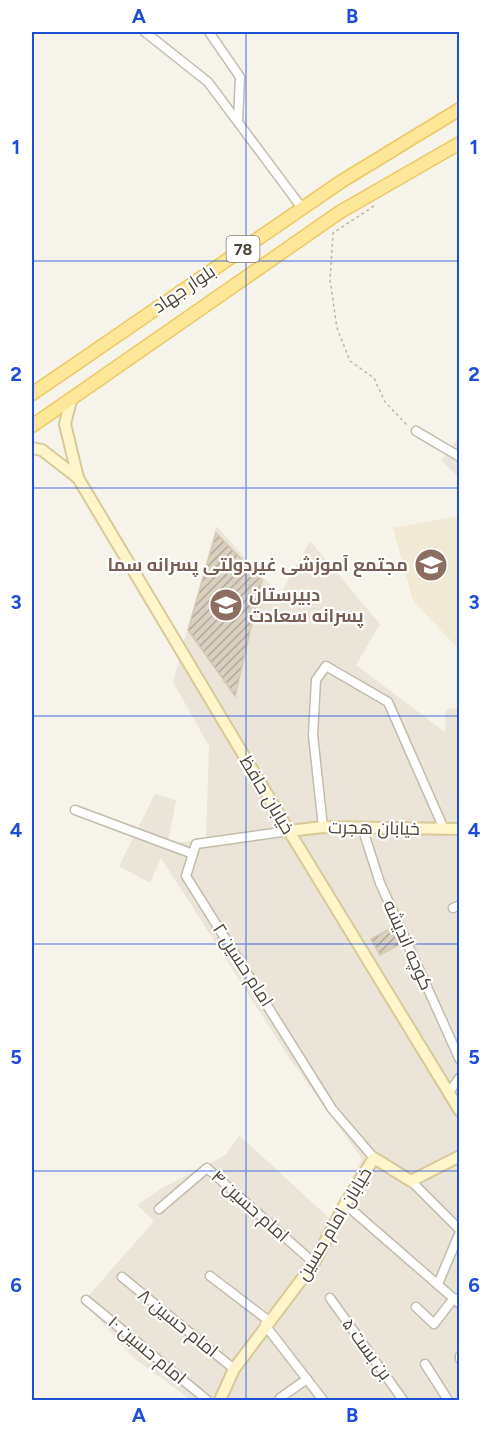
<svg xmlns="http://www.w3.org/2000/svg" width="491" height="1432" font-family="Figtree,Cairo,sans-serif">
  <defs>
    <pattern id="building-hatch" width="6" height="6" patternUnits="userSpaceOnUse" patternTransform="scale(1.5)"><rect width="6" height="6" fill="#d9d0bf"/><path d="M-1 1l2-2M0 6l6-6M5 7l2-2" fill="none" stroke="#b2aa9c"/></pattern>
  </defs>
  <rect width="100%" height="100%" fill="#f6f3ea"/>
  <g fill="#eae5d8">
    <polygon points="459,437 459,477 441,461"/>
    <polygon points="216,526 280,595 310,541 380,624 356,665 445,732 446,709 459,708 459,1400 191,1400 134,1358 83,1302 154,1221 137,1205 164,1187 226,1155 239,1135 330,1219 362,1159 290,1059 161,858 150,883 119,866 155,794 176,800 168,843 206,840 209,746 173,682"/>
  </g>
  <polygon fill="#f0e9d4" points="459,516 460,516 459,649 413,601 393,528"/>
  <g fill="url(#building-hatch)" stroke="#d4c8b2" stroke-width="1.5">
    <polygon points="216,533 262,580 235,696 188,630"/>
    <polygon points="393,927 400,944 380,955 371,939"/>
  </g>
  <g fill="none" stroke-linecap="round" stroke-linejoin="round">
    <defs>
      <g id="street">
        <polyline points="145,32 208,82 302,208"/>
        <polyline points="209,32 240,77 238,122"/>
        <polyline points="416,431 460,457"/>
        <polyline points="75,810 193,854"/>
        <polyline points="323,827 313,735 316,680 326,666 388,702 444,829"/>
        <polyline points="362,827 380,883 460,1060"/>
        <polyline points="289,831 196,844 186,876 332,1109 374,1158"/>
        <polyline points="453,908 460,905"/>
        <polyline points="449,1092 460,1077"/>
        <polyline points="411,1181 460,1230"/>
        <polyline points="345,1204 460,1304"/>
        <polyline points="159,1209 207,1168 314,1263"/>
        <polyline points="210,1276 269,1321"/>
        <polyline points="122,1277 234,1369"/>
        <polyline points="438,1284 460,1232"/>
        <polyline points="330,1298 403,1400"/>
        <polyline points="86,1300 207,1400"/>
        <polyline points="416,1307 434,1324 454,1298"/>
        <polyline points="265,1325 323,1400"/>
        <polyline points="460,1356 460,1359"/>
        <polyline points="425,1364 448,1400"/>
        <polyline points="280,1398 307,1379"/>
      </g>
      <g id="secondary">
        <polyline points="71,400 65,424 78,478 289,831 460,1111"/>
        <polyline points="32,448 42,450 78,478"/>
        <polyline points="289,831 323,827 460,829"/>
        <polyline points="220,1400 234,1369 314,1263 345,1204 374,1158 411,1181 460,1156"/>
      </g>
      <g id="primary">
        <polyline points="32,394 342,181 460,109"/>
        <polyline points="32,426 340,212 460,143"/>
      </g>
    </defs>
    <use href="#street" stroke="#c2bcac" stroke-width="11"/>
    <use href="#secondary" stroke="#d8ca98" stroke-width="14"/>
    <use href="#primary" stroke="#ebc963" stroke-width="15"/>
    <polyline stroke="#c5b99c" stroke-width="1.5" stroke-dasharray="3 3" stroke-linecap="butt" points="374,206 333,233 330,280 337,328 350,361 374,378 385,402 408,426"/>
    <use href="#street" stroke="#fff" stroke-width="8"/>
    <use href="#secondary" stroke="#fff5cb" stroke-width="10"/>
    <use href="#primary" stroke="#ffe79a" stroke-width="12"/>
  </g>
  <path fill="none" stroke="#1d4ed8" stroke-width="1.5" stroke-opacity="0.55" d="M246,32v1368M32,261h428M32,488h428M32,716h428M32,944h428M32,1171h428"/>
  <defs>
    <symbol id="school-disc" viewBox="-11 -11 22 22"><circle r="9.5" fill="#8d6e63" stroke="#fff"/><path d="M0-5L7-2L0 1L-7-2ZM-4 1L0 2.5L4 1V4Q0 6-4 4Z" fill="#fff"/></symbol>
  </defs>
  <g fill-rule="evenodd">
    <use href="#school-disc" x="412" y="546" width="38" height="38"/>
    <use href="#school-disc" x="207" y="586" width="38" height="38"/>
  </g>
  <g text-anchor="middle" stroke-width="4.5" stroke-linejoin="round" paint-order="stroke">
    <rect fill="#fff" stroke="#817c74" stroke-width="1.5" x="226.5" y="236" width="33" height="26" rx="4.5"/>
    <g font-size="16" font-weight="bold" fill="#4b4438">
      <text x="243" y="255">78</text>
    </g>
    <g font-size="18" fill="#4b4438" stroke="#fff">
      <text transform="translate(184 289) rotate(-34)" y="6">بلوار جهاد</text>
      <text transform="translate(267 795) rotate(59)" y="6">خیابان حافظ</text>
      <text transform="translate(374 828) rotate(1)" y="6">خیابان هجرت</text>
      <text transform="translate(408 945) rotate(66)" y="6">کوچه اندیشه</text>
      <text transform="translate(243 965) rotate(57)" y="6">امام حسین ۲</text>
      <text transform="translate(250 1206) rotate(42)" y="6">امام حسین ۴</text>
      <text transform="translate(334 1224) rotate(-59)" y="6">خیابان امام حسین</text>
      <text transform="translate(178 1323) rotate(39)" y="6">امام حسین ۸</text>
      <text transform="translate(367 1349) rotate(54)" y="6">بن بست ۵</text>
      <text transform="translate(147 1350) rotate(40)" y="6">امام حسین ۱۰</text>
    </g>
    <g font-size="18" font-weight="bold" fill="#785e54" stroke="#fff" text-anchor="end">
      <text x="408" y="571">مجتمع آموزشی غیردولتی پسرانه سما</text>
      <text x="249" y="601" text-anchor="start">دبیرستان<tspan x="249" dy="21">پسرانه سعادت</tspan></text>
    </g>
  </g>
  <rect width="491" height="1432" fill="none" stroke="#ffffff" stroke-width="66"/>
  <rect x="33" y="33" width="425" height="1366" fill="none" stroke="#1d4ed8" stroke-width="2"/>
  <g font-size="20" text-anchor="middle" font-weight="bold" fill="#1d4ed8">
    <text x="139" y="23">A</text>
    <text x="352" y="23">B</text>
    <text x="16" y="154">1</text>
    <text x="474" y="154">1</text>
    <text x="16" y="381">2</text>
    <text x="474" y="381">2</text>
    <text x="16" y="609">3</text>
    <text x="474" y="609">3</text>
    <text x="16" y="837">4</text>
    <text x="474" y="837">4</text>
    <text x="16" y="1064">5</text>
    <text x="474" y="1064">5</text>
    <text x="16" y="1292">6</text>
    <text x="474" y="1292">6</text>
    <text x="139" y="1422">A</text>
    <text x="352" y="1422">B</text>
  </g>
</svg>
